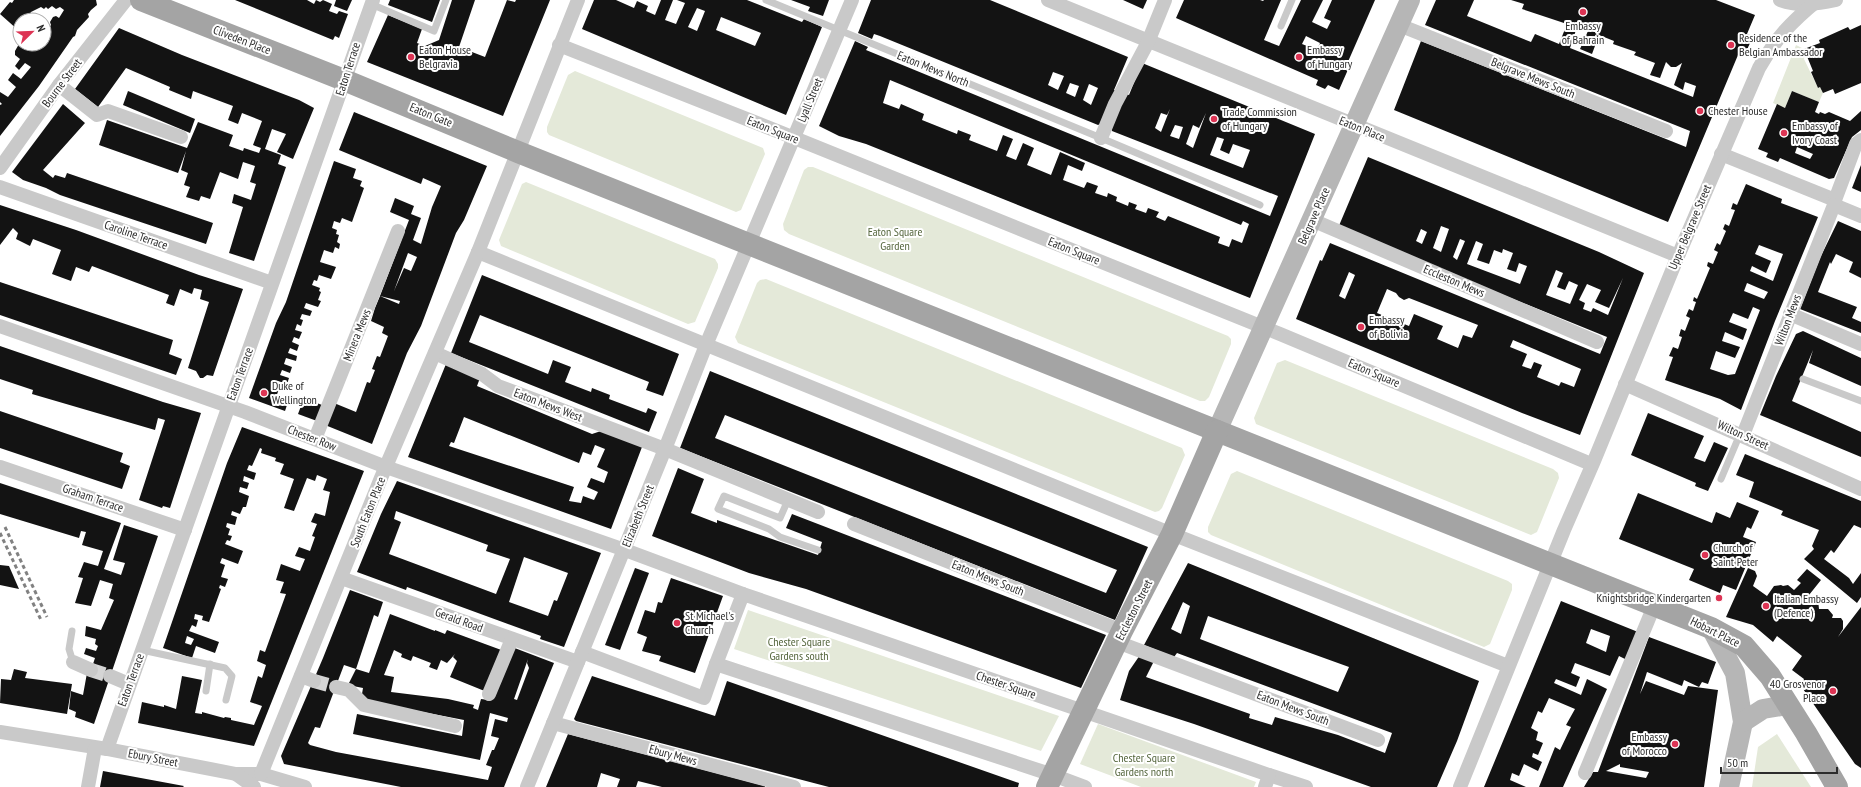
<svg xmlns="http://www.w3.org/2000/svg" width="1861" height="787" font-family="'PT Sans Narrow',sans-serif">
  <rect width="100%" height="100%" fill="#fff"/>
  <g fill="#e4e9d9">
    <polygon points="1796,45 1804,49 1806,54 1804,59 1818,88 1820,87 1823,93 1819,102 1792,91 1785,108 1773,103"/>
    <polygon points="575,71 763,148 765,154 741,210 736,212 549,135 547,132 547,127 568,75"/>
    <polygon points="808,167 813,167 1228,336 1231,339 1231,344 1209,397 1205,401 1200,401 789,234 784,230 783,224 804,170"/>
    <polygon points="526,182 715,259 718,264 718,268 695,322 688,324 501,246 499,240 522,184"/>
    <polygon points="766,279 1182,448 1185,455 1162,508 1159,511 1155,512 738,343 735,337 757,283 760,280"/>
    <polygon points="1285,360 1553,469 1558,473 1559,478 1537,532 1531,535 1256,424 1254,418 1277,363"/>
    <polygon points="1237,471 1508,581 1512,584 1512,590 1490,644 1484,647 1211,535 1208,532 1208,527 1231,474"/>
    <polygon points="748,610 1059,716 1041,751 734,649"/>
    <polygon points="1098,724 1256,782 1254,787 1141,787 1080,764"/>
    <polygon points="1777,734 1811,787 1752,787 1758,747"/>
  </g>
  <g fill="#131313" fill-rule="evenodd">
    <polygon points="14,0 96,0 97,5 91,10 88,14 89,17 77,30 75,36 73,37 39,86 0,136 0,105 2,104 0,102 0,92 8,97 16,87 8,80 13,73 21,79 31,67 25,63 19,70 15,66 20,59 15,55 15,51 19,44 43,45 46,41 44,34 51,25 50,22 53,17 56,16 59,18 64,10 60,7 56,9 52,6 48,9 46,7 44,9 41,7 31,12 27,20 20,20 20,28 18,30 0,14 10,2 12,3"/>
    <polygon points="235,0 307,0 314,4 316,0 320,2 323,0 332,4 329,11 337,14 339,11 348,14 339,38 335,36 333,40"/>
    <polygon points="336,0 352,0 347,11 334,6"/>
    <polygon points="390,0 440,0 432,22 388,5"/>
    <polygon points="452,0 475,0 459,47 485,57 507,0 515,2 516,0 550,0 503,116 367,62 388,15 422,29 417,43 425,46 439,40"/>
    <path d="M594,0h22l18,8 3,-7 11,5 -2,5 9,4 6,-15h12l-8,20 11,4 9,-21 -8,-3h70l55,22 2,-3 18,8 -36,88 -204,-86zM697,8l8,3 -8,20 -9,-4zM721,17l40,16 -6,13 -39,-16z"/>
    <polygon points="791,0 829,0 823,16 808,11 810,7"/>
    <path d="M871,0h119l138,57 -14,33 3,1 -14,32 -5,2 -218,-89 -6,-2 -2,5 -14,-6zM1053,72l11,4 -6,14 -10,-5zM1070,83l9,3 -4,11 -9,-4zM1089,84l9,4 -7,17 -8,-5z"/>
    <polygon points="1123,0 1147,0 1143,9"/>
    <path d="M1184,0h76l3,1 1,-1h17l-17,40 15,6 22,-46h22l-11,22 15,7 4,-8 -7,-3 8,-18h43l-28,64 3,1 -11,25 -11,-5 -3,4 -9,-4 2,-5 -142,-62zM1306,36l14,7 -3,7 -15,-6z"/>
    <path d="M1436,0h38l-7,16 64,26 4,-8 24,10 8,-20 -45,-15 2,-5 -13,-4h205l39,15 -8,19 6,2 -9,21 -6,-2 -70,167 -274,-112 27,-69 265,106 4,-16 -265,-106zM1577,27l11,4 -8,18 12,5 7,-19 15,6 -1,3 23,8 -2,3 21,8 -5,12 10,3 6,-16 5,5h5l6,-4 -8,22 9,5 2,-8 11,4 -3,11 -123,-49z"/>
    <polygon points="1861,25 1861,83 1835,94 1833,89 1823,93 1820,87 1818,88 1811,72 1813,71 1804,49 1820,43 1819,40 1848,27 1850,30"/>
    <polygon points="119,28 182,55 299,100 314,108 293,159 277,152 286,134 272,129 265,149 281,155 278,164 286,167 254,261 229,253 243,207 232,203 234,194 251,200 256,184 250,182 255,166 243,162 238,179 220,172 210,199 201,196 199,201 186,197 190,187 184,185 188,173 181,170 186,151 178,173 99,145 107,120 187,148 198,122 233,135 229,146 243,151 244,148 259,153 261,148 253,145 262,121 242,113 238,124 228,120 233,106 193,91 191,99 169,90 170,87 126,68 98,107 75,89"/>
    <path d="M855,41l13,6 -2,3 404,166 8,-20 -166,-65 -1,-5 13,-33 5,2 13,-32 173,71 -65,164 -384,-154 -27,-8 -20,-10zM890,80l351,145 2,-4 6,3 -7,19 -10,-4 -3,8 -11,-4 2,-6 -52,-21 -3,5 -9,-4 3,-5 -11,-4 -2,5 -11,-4 2,-4 -8,-3 -1,4 -12,-5 1,-4 -9,-4 -1,4 -12,-4 3,-7 -11,-4 -3,6 -21,-8 5,-15 14,6 3,-8 -25,-11 -9,23 -24,-10 7,-17 -11,-5 -7,17 -10,-4 7,-17 -10,-4 -6,16 -28,-11 2,-5 -13,-5 -1,4 -35,-14 2,-6 -23,-10 -2,5 -16,-6zM1170,109l-9,23 -6,-4 6,-15 6,2zM1206,113l-13,35 -7,-4 7,-19 6,3zM1175,125l8,2 -4,12 -9,-3zM1217,137l7,2 -4,11 9,4 4,-10 17,6 -7,18 -33,-13z"/>
    <polygon points="128,91 195,119 190,133 123,105"/>
    <path d="M1792,91l27,11 -4,10 4,2 1,-2 5,2 4,-2 21,9 11,-10v19l-9,7 -18,41 -5,1 -49,-21 -2,4 -12,-5 2,-4 -10,-4 19,-45 8,4zM1797,147l16,7 -3,5 -15,-6z"/>
    <polygon points="63,104 85,123 43,170 53,178 55,175 65,178 67,173 213,223 206,244 60,195 46,188 23,180 12,172"/>
    <path d="M354,112l133,54 -23,54 -8,13 -35,93 -14,27 -35,91 -47,-19 9,-22 22,9 11,-30 3,1 5,-13 -3,-1 5,-13 3,1 8,-21 -6,-3 2,-6 -13,-6 4,-13 5,-12 19,8 1,-3 -20,-5 29,-76 -19,-8 5,-14 19,8 -3,8 10,4 -8,22 8,4 11,-37 9,-21 -18,-8 -2,6 -82,-34zM408,253l9,4 -6,14 -7,-3 -10,23z"/>
    <path d="M1368,157l231,95 45,21 -64,162 -58,-22 -226,-94 24,-59 2,1 8,-18 270,111 7,-17 -269,-109zM1441,226l8,3 -8,23 -8,-4zM1421,229l6,3 -5,12 -6,-3zM1460,239l5,2 -8,19 -4,-3zM1476,241l7,3 -6,16 12,4 5,-14 8,3 1,-4 10,4 -6,16 9,3 3,-9 8,3 -7,18 -53,-20zM1556,270l7,3 -6,14 8,3 4,-9 9,4 -8,19 -24,-9zM1349,272l6,3 -10,24 -6,-3zM1623,278l-15,37 -15,-7 -2,4 -8,-3 2,-6 -6,-3 8,-16 14,6 -6,12 14,6zM1387,289l9,4 3,4 5,3 5,-2 69,27 -6,13 -9,-3 -5,13 -21,-9 6,-13 -29,-12 -5,12 -32,-13zM1513,340l68,29 -7,18 -13,-5 -2,4 -22,-9 5,-12 -8,-3 -3,7 -9,-3 5,-12 -17,-7z"/>
    <polygon points="334,161 356,169 353,178 362,181 360,186 364,188 352,222 342,218 340,223 334,221 332,228 337,230 336,234 339,235 337,242 340,244 339,249 335,247 333,253 324,250 320,262 336,267 331,279 319,275 317,281 314,280 312,285 320,288 319,291 321,292 318,300 321,301 318,307 306,303 304,308 312,311 310,316 302,314 300,319 303,320 301,326 297,324 295,330 302,332 299,339 294,337 292,342 299,345 297,351 290,348 288,353 297,356 296,361 286,358 284,364 292,367 290,373 282,370 280,375 289,378 287,384 278,381 276,388 279,389 276,397 288,402 285,411 249,398 276,323 286,302"/>
    <polygon points="1861,165 1861,192 1852,188"/>
    <path d="M1746,184l36,15 -1,4 37,14 -43,104 -34,89 -21,-11 -55,-19 8,-23 -4,-1 4,-9 5,2 4,-12 -3,-1 2,-7 4,2 5,-13 -4,-2 3,-7 4,2 3,-9 -3,-1 1,-4 3,2 13,-31 -3,-2 1,-4 5,2 5,-12 -4,-2 3,-7 3,2 6,-14 -3,-2 2,-5 4,2 6,-16 -4,-1 2,-6 4,2zM1759,245l24,9 -10,27 -23,-10 2,-5 14,7 5,-12 -16,-7zM1747,283l21,9 -4,7 -20,-8zM1753,307l7,3 -25,64 -7,1 -18,-6 6,-18 19,7 5,-11 -18,-6 3,-9 18,8 4,-11 -18,-7 4,-9 15,6z"/>
    <polygon points="0,205 76,230 199,275 243,289 213,376 207,375 203,378 200,378 196,371 188,368 209,302 200,299 202,290 194,288 192,294 180,289 174,306 166,303 169,295 92,266 89,272 76,267 71,281 52,274 61,250 33,239 30,246 16,239 18,233 13,228 0,245"/>
    <polygon points="1838,221 1861,231 1861,278 1849,272 1853,262 1836,254 1831,264 1830,262 1818,292 1857,307 1852,318 1861,322 1861,333 1800,309 1820,258"/>
    <polygon points="482,275 679,354 663,396 646,390 649,382 480,315 469,342 548,374 553,360 571,367 565,382 591,392 592,388 610,395 609,399 646,413 648,408 657,412 649,432 451,353"/>
    <polygon points="0,282 173,340 169,354 182,359 176,375 0,315"/>
    <polygon points="1803,331 1861,358 1861,386 1809,363 1813,350 1792,401 1861,432 1861,457 1760,415 1776,376 1796,334"/>
    <polygon points="0,346 163,402 201,413 170,508 163,506 162,508 139,500 165,420 158,418 155,430 32,394 33,390 0,379"/>
    <path d="M446,364l34,14 -3,8 115,48 9,-3 41,16 -31,82 -203,-72zM464,417l115,46 4,-11 8,3 4,-10 10,4 -8,18 11,5 -4,11 -13,-5 -4,9 11,5 -4,8 -11,-4 -2,7 -12,-2 5,-14 -125,-41 2,-4 3,1z"/>
    <path d="M710,371l438,176 -33,73 -435,-172zM725,415l392,155 -11,23 -391,-155z"/>
    <polygon points="304,398 322,405 317,421 298,414"/>
    <polygon points="0,411 123,453 120,462 130,466 122,489 0,448"/>
    <polygon points="1648,413 1704,436 1694,458 1705,462 1714,442 1728,448 1708,491 1695,486 1696,483 1631,455"/>
    <path d="M242,427l122,44 -110,275 -116,-23 4,-21 22,5v-2l12,4 6,-33 20,4 -7,33 7,1v-2l22,6 1,-1 6,1v2l23,5 8,-19 -12,-4 8,-26 4,2 4,-13 -9,-4 3,-11 5,2 21,-58 -6,-1 4,-11 -8,-2 5,-16 19,7 5,-12 -10,-3 4,-9 11,4 5,-14 -3,-1 5,-12 -6,-2 4,-9 10,3 5,-24 -7,-2 4,-11 -10,-4 -2,6 -8,-3 -13,33 -10,-3 10,-29 -14,-5 4,-10 -9,-3 1,-3 -15,-5 1,-4 -2,-1 -8,18 -3,-1 -2,5 9,3 -2,7 -10,-4 -1,5 6,2 -2,6 -7,-2 -1,5 10,4 -3,11h-3l-3,7 -8,-3 -1,4 6,2 -2,8 -8,-2 -1,4 4,2 -2,6 4,1 -2,5 -3,-1 -2,4 18,7 -5,13 -16,-6 -2,5 5,2 -4,12 7,2 -3,8 -5,-2 -1,3 2,1 -12,33 -7,-2 1,-4 -8,-2 -1,5 4,1 -2,7 -4,-2 -3,6 30,11 -4,11 -19,-7 -4,12 -29,-10 64,-185zM187,636l7,3 -3,6 -6,-2z"/>
    <polygon points="1745,454 1861,501 1861,528 1854,525 1834,553 1831,550 1824,559 1849,578 1853,584 1861,573 1861,597 1857,603 1804,559 1814,549 1812,546 1819,530 1781,515 1783,511 1749,497 1754,482 1736,475"/>
    <polygon points="678,468 704,479 691,513 717,523 717,520 818,555 822,542 786,528 792,514 1106,635 1081,688 806,589 749,573 652,536"/>
    <path d="M397,481l204,72 -37,94 -24,-8 1,-3 -134,-49 -1,3 -49,-18 24,-58zM396,511l92,34 -2,6 24,8 -14,35 -107,-40 12,-32 -7,-3zM524,557l44,16 -11,28 -3,-1 -6,16 -39,-14z"/>
    <polygon points="0,483 121,523 104,569 121,575 125,563 113,560 124,525 158,536 94,724 75,717 76,712 69,709 71,691 83,695 87,673 90,673 95,658 84,654 86,648 96,651 98,646 95,644 96,639 85,636 86,626 101,630 114,600 109,598 113,584 100,580 91,606 75,603 83,578 78,577 84,562 98,566 103,551 82,545 86,532 81,531 79,538 0,514"/>
    <polygon points="1638,493 1712,523 1716,512 1730,518 1737,502 1759,511 1751,529 1747,527 1743,537 1756,542 1736,590 1723,585 1720,593 1689,580 1694,569 1619,539"/>
    <path d="M1188,563l291,118 -22,60 -20,46h-66l-177,-63 -74,-24 9,-29 11,-16 14,6 -8,16 104,37 -1,4 23,7 3,-8 63,18 47,18 7,-20 -215,-80 -3,4 -30,-12zM1183,602l7,4 -9,28 -10,-5zM1208,616l141,51 -11,25 -138,-53z"/>
    <polygon points="0,565 9,566 19,589 0,585"/>
    <polygon points="635,568 649,573 620,650 605,645"/>
    <polygon points="1748,568 1755,571 1757,576 1753,586 1767,596 1774,586 1781,585 1783,586 1788,585 1794,590 1801,583 1797,580 1807,569 1821,580 1809,595 1818,600 1819,609 1828,609 1833,615 1832,618 1841,618 1843,621 1843,629 1838,637 1861,607 1861,768 1855,764 1801,686 1804,679 1792,670 1802,656 1777,636 1773,642 1753,625 1726,617"/>
    <polygon points="671,578 723,596 695,673 659,661 661,656 642,651 647,637 637,633 645,610 655,613 658,602 662,603"/>
    <path d="M350,590l33,12 -5,15 -4,-2 -18,54 -12,-4 -24,63 -5,-1 -7,16 2,2 26,7 152,28 4,-13 -6,-2 6,-15h2l5,-12 -8,-2 4,-17 12,3 1,-4 -18,-5 -10,47 -127,-26 4,-20 105,22 2,-16 -103,-20 2,-12 -15,-3 8,-16 13,4 21,-59 45,17v-1l10,4 2,-4 57,21 -17,41 -37,-15 7,-16 -4,-4 2,-3 -8,9 -6,-3 -4,10 -8,-3 2,-4 -18,-7 -2,5 -10,-4 1,-3 -8,-4 -10,25 10,2 -3,15 57,7 26,6 -1,3 5,2 3,-11 8,1 23,-53 42,16 -50,124h-103l-117,-23 -3,-8 42,-98zM528,659l-1,4 2,5 -12,32 -3,-1z"/>
    <path d="M1561,601l82,33 -12,28 -12,-6 -9,20 -35,-13 -4,10 9,4 -4,10 -20,-8 -2,4 27,12 6,-16 20,10 -44,98h-24l16,-40 5,3 11,-23 -5,-2 9,-16 -26,-11 -7,15 -4,-2 -7,17 7,4 -2,8 7,3 -5,12 -5,-2 -1,4 10,5 -4,9 -14,-7 -5,12 -7,-3 -2,7 16,7h-42zM1591,629l19,7 -4,16 -20,-9z"/>
    <path d="M1649,637l67,25 -8,22 -6,-2 -3,5 -15,-7 -2,6 -35,-14 -7,22 6,-13 38,14 4,-9 30,4 -14,97h-120l9,-15h5zM1620,764v3l29,5 -3,6 -40,-7z"/>
    <polygon points="14,669 27,672 25,678 72,684 67,714 0,703 1,679 11,680"/>
    <polygon points="592,676 715,716 727,681 1019,783 1018,787 829,787 576,721 574,719"/>
    <polygon points="568,734 765,786 765,787 662,787 638,781 636,787 617,787 620,779 601,773 597,787 546,787"/>
    <polygon points="103,771 184,786 183,787 100,787"/>
  </g>
  <g fill="none" stroke-linecap="round" stroke-linejoin="round">
    <g stroke="#d5d5d5" stroke-width="14" stroke-dasharray="14 7" stroke-linecap="butt">
      <polyline points="91,670 110,676"/>
      <polyline points="314,681 336,687"/>
    </g>
    <g stroke="#c9c9c9" stroke-width="7">
      <polyline points="766,0 1101,138 1260,205"/>
      <polyline points="371,4 434,31 446,0"/>
      <polyline points="1281,26 1292,0"/>
      <polyline points="1803,379 1861,401"/>
      <polyline points="1721,479 1740,434"/>
      <polyline points="788,500 780,518 724,496 718,509 769,529 780,537 818,550"/>
      <polyline points="72,631 69,649 73,662"/>
      <polyline points="142,650 225,668 232,676 226,700"/>
      <polyline points="206,691 210,664"/>
    </g>
    <g stroke="#c9c9c9" stroke-width="14">
      <polyline points="1048,0 1678,256"/>
      <path d="M1780,0c19,7 37,4 56,0"/>
      <polyline points="1399,25 1666,131"/>
      <polyline points="559,45 782,133 1280,334 1591,464"/>
      <polyline points="59,85 97,115 108,111 181,137"/>
      <polyline points="1101,138 1115,104 1148,42 1165,0"/>
      <polyline points="1721,154 1835,200 1834,205 1861,216"/>
      <polyline points="0,168 59,85 126,0"/>
      <polyline points="0,187 272,283"/>
      <polyline points="1835,200 1856,144 1861,140"/>
      <polyline points="1312,220 1597,342"/>
      <polyline points="478,252 1172,534 1508,666"/>
      <polyline points="1790,314 1861,344"/>
      <polyline points="0,326 245,412 386,467 625,550 743,594"/>
      <polyline points="435,353 482,374 498,386 665,449 818,512"/>
      <polyline points="1625,384 1861,489"/>
      <polyline points="1743,435 1834,205"/>
      <polyline points="315,439 398,231"/>
      <polyline points="0,467 185,530"/>
      <polyline points="854,524 1122,631"/>
      <polyline points="341,578 578,662"/>
      <polyline points="1117,642 1378,740"/>
      <polyline points="582,652 704,698 716,664"/>
      <polyline points="73,662 91,670"/>
      <polyline points="110,676 129,684"/>
      <polyline points="301,676 314,681"/>
      <polyline points="336,687 349,690 364,705 455,726"/>
      <polyline points="489,694 512,639"/>
      <polyline points="553,723 794,787"/>
      <polyline points="0,732 107,749 236,774 261,774 305,787"/>
      <polyline points="107,749 373,0"/>
      <polyline points="1585,773 1654,606"/>
      <polyline points="236,774 254,787"/>
      <polyline points="261,774 381,478 478,252 578,0"/>
      <polyline points="1269,775 1306,787"/>
      <polyline points="88,787 95,748"/>
      <polyline points="527,787 665,449 706,345 852,0"/>
      <polyline points="1085,787 1053,775 716,664 743,594 1269,775 1265,787"/>
      <path d="M1460,787l104,-257 30,-69 84,-205 81,-188c17,-30 32,-46 59,-68"/>
    </g>
    <g stroke="#b6b6b6" stroke-width="20">
      <polyline points="1217,431 1410,0"/>
      <polyline points="1711,628 1735,673 1743,722 1729,787"/>
      <polyline points="1743,722 1763,709 1787,705"/>
    </g>
    <g stroke="#a4a4a4" stroke-width="22">
      <polyline points="141,0 344,80 518,152 1711,628 1744,646 1770,676 1806,733 1837,787"/>
      <polyline points="1047,787 1122,631 1172,534 1217,431"/>
    </g>
    <g stroke="#818181" stroke-width="3" stroke-dasharray="4 3" stroke-linecap="butt">
      <polyline points="5,527 47,617"/>
      <polyline points="0,533 41,620"/>
    </g>
  </g>
  <g fill="#dd3454" stroke="#fff" stroke-width="1.5">
    <circle cx="1583" cy="12" r="4"/>
    <circle cx="1731" cy="45" r="4"/>
    <circle cx="411" cy="57" r="4"/>
    <circle cx="1299" cy="57" r="4"/>
    <circle cx="1700" cy="111" r="4"/>
    <circle cx="1214" cy="119" r="4"/>
    <circle cx="1784" cy="133" r="4"/>
    <circle cx="1361" cy="327" r="4"/>
    <circle cx="264" cy="393" r="4"/>
    <circle cx="1705" cy="555" r="4"/>
    <circle cx="1719" cy="598" r="4"/>
    <circle cx="1766" cy="606" r="4"/>
    <circle cx="677" cy="623" r="4"/>
    <circle cx="1833" cy="691" r="4"/>
    <circle cx="1675" cy="744" r="4"/>
  </g>
  <g text-anchor="middle" stroke-width="4" stroke-linejoin="round" paint-order="stroke">
    <g font-size="12" fill="#2c2c2c" stroke="#fff" text-anchor="start">
      <text x="1583" y="30" text-anchor="middle">Embassy<tspan x="1583" dy="14">of Bahrain</tspan></text>
      <text x="1739" y="42">Residence of the<tspan x="1739" dy="14">Belgian Ambassador</tspan></text>
      <text x="419" y="54">Eaton House<tspan x="419" dy="14">Belgravia</tspan></text>
      <text x="1307" y="54">Embassy<tspan x="1307" dy="14">of Hungary</tspan></text>
      <text x="1708" y="115">Chester House</text>
      <text x="1222" y="116">Trade Commission<tspan x="1222" dy="14">of Hungary</tspan></text>
      <text x="1792" y="130">Embassy of<tspan x="1792" dy="14">Ivory Coast</tspan></text>
      <text x="1369" y="324">Embassy<tspan x="1369" dy="14">of Bolivia</tspan></text>
      <text x="272" y="390">Duke of<tspan x="272" dy="14">Wellington</tspan></text>
      <text x="1713" y="552">Church of<tspan x="1713" dy="14">Saint Peter</tspan></text>
      <text x="1711" y="602" text-anchor="end">Knightsbridge Kindergarten</text>
      <text x="1774" y="603">Italian Embassy<tspan x="1774" dy="14">(Defence)</tspan></text>
      <text x="685" y="620">St Michael's<tspan x="685" dy="14">Church</tspan></text>
      <text x="1825" y="688" text-anchor="end">40 Grosvenor<tspan x="1825" dy="14">Place</tspan></text>
      <text x="1667" y="741" text-anchor="end">Embassy<tspan x="1667" dy="14">of Morocco</tspan></text>
    </g>
    <g font-size="12" fill="#2c2c2c" stroke="#fff">
      <text transform="translate(242 40) rotate(21)" y="4">Cliveden Place</text>
      <text transform="translate(348 69) rotate(-72)" y="4">Eaton Terrace</text>
      <text transform="translate(933 69) rotate(22)" y="4">Eaton Mews North</text>
      <text transform="translate(1533 78) rotate(22)" y="4">Belgrave Mews South</text>
      <text transform="translate(62 83) rotate(-53)" y="4">Bourne Street</text>
      <text transform="translate(810 100) rotate(-67)" y="4">Lyall Street</text>
      <text transform="translate(431 115) rotate(22)" y="4">Eaton Gate</text>
      <text transform="translate(1362 129) rotate(22)" y="4">Eaton Place</text>
      <text transform="translate(773 130) rotate(22)" y="4">Eaton Square</text>
      <text transform="translate(1314 216) rotate(-66)" y="4">Belgrave Place</text>
      <text transform="translate(1690 227) rotate(-67)" y="4">Upper Belgrave Street</text>
      <text transform="translate(136 235) rotate(19)" y="4">Caroline Terrace</text>
      <text transform="translate(1074 251) rotate(22)" y="4">Eaton Square</text>
      <text transform="translate(1454 281) rotate(23)" y="4">Eccleston Mews</text>
      <text transform="translate(1788 320) rotate(-69)" y="4">Wilton Mews</text>
      <text transform="translate(357 335) rotate(-68)" y="4">Minera Mews</text>
      <text transform="translate(1374 373) rotate(23)" y="4">Eaton Square</text>
      <text transform="translate(240 374) rotate(-70)" y="4">Eaton Terrace</text>
      <text transform="translate(548 405) rotate(21)" y="4">Eaton Mews West</text>
      <text transform="translate(1743 435) rotate(24)" y="4">Wilton Street</text>
      <text transform="translate(312 438) rotate(21)" y="4">Chester Row</text>
      <text transform="translate(93 498) rotate(19)" y="4">Graham Terrace</text>
      <text transform="translate(368 512) rotate(-68)" y="4">South Eaton Place</text>
      <text transform="translate(638 516) rotate(-68)" y="4">Elizabeth Street</text>
      <text transform="translate(988 578) rotate(22)" y="4">Eaton Mews South</text>
      <text transform="translate(1134 610) rotate(-63)" y="4">Eccleston Street</text>
      <text transform="translate(459 620) rotate(20)" y="4">Gerald Road</text>
      <text transform="translate(1715 632) rotate(26)" y="4">Hobart Place</text>
      <text transform="translate(131 680) rotate(-70)" y="4">Eaton Terrace</text>
      <text transform="translate(1006 685) rotate(19)" y="4">Chester Square</text>
      <text transform="translate(1293 708) rotate(21)" y="4">Eaton Mews South</text>
      <text transform="translate(673 755) rotate(15)" y="4">Ebury Mews</text>
      <text transform="translate(153 758) rotate(11)" y="4">Ebury Street</text>
    </g>
    <g font-size="12" fill="#54653c" stroke="#fff">
      <text x="895" y="236">Eaton Square<tspan x="895" dy="14">Garden</tspan></text>
      <text x="799" y="646">Chester Square<tspan x="799" dy="14">Gardens south</tspan></text>
      <text x="1144" y="762">Chester Square<tspan x="1144" dy="14">Gardens north</tspan></text>
    </g>
  </g>
  <g transform="translate(32 32) rotate(67)"><circle r="19" fill="#ffffff" stroke="#ababab"/>
  <path d="M0-3L7 15L0 10L-7 15Z" fill="#dd3454"/>
  <text y="-6" font-size="11" font-weight="bold" text-anchor="middle" fill="#2c2c2c">N</text>
  </g>
  <path d="M1721 767v6h116v-6" fill="none" stroke="#2c2c2c" stroke-width="2"/>
  <text x="1727" y="767" font-size="12" fill="#2c2c2c" stroke="#ffffff" stroke-width="3" paint-order="stroke">50 m</text>
</svg>
